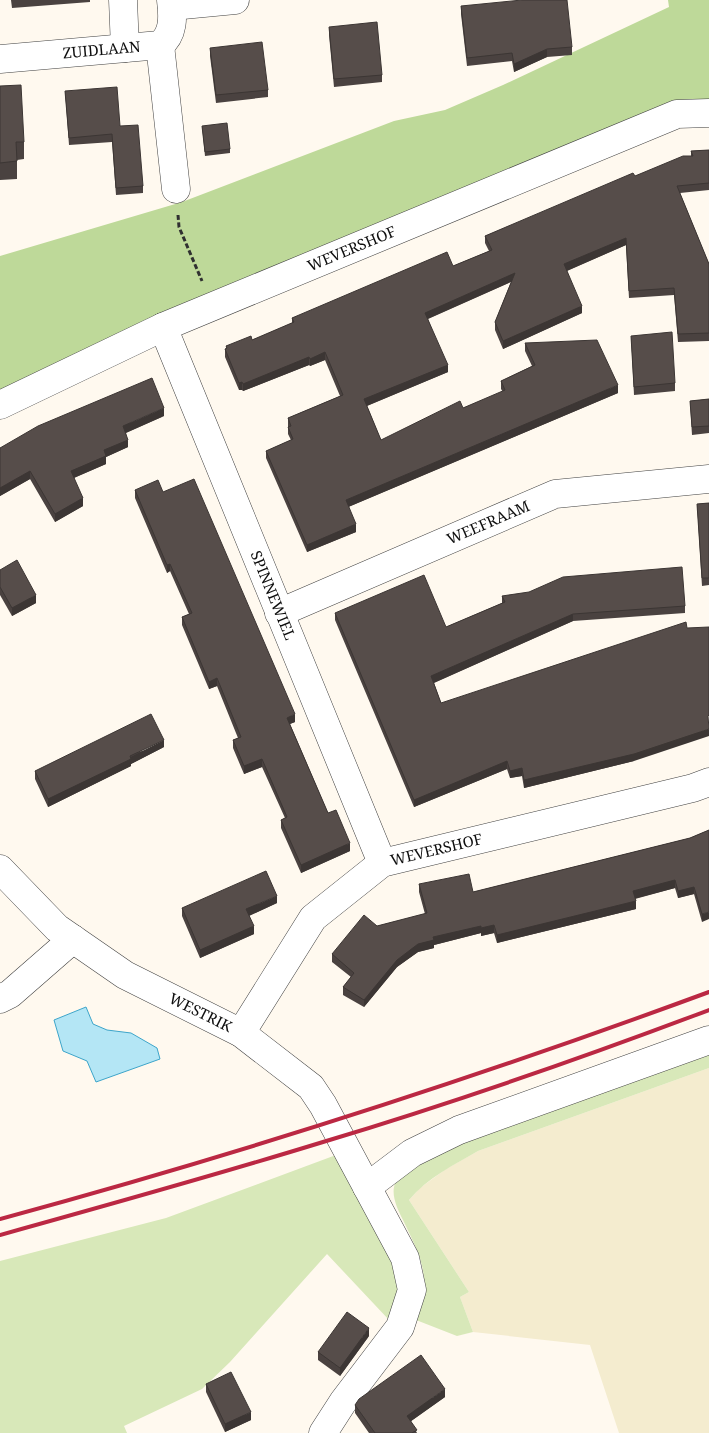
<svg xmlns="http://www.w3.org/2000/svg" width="709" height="1433" font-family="'Noto Serif',serif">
  <rect width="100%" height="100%" fill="#fff9ef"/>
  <polygon fill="#f4eccf" points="709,1068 709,1433 619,1433 590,1345 473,1332 460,1297 469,1292 409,1200 420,1188 446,1169 478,1151"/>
  <g fill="#d8e8b9">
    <path d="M709,1048v20l-231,83c-24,14 -51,27 -69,49l60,92 -9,5 13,35 -16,4 -41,-16c16,-44 6,-60 -13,-100 -5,-10 -11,-22 -9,-33 2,-12 14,-19 22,-27z"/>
    <path d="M336,1155c21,36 68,101 63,144 -1,7 -6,15 -9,22l-63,-67 -97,108 -28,27 -78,37 3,7h-127v-172l166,-43z"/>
  </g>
  <polygon fill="#bed999" points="668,0 709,0 709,99 0,394 0,256 182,202 394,121 445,110 503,85 669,7"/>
  <polygon fill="#b4e6f5" stroke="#3da5ca" points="86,1007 93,1024 107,1030 131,1033 157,1048 160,1059 96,1082 87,1061 63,1051 54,1020"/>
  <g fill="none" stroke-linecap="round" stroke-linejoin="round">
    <defs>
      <g id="minor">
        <polyline points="123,0 125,48"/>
        <polyline points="172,6 235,0"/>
        <polyline points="160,45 176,189"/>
        <path id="s1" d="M0,59l160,-14c14,-11 13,-28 11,-45"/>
        <path id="s2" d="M163,327l219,536"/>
        <path id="s3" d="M0,405l163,-78 514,-213 32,-1"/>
        <path id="s4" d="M279,613l276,-119 154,-15"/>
        <path id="s5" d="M0,869l57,59 68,47 116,58 70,54 12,18 82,153 7,32 -12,37 -57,75 -20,31"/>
        <polyline points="0,999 10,994 73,939"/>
        <path id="s6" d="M241,1033l72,-115 69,-55 311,-75 16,-6"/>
        <polyline points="367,1187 412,1153 459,1130 709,1040"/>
      </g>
    </defs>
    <use href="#minor" stroke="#414141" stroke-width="29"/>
    <polyline stroke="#303030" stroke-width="3" stroke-dasharray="5 2.5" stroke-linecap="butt" points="178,215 179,227 202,281"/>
    <use href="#minor" stroke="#fff" stroke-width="28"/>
    <g stroke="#bb2843" stroke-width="4">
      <path d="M0,1219c240,-65 476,-141 709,-227"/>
      <path d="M0,1235c108,-30 216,-60 323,-93 130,-39 259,-84 386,-132"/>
    </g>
  </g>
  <g fill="#4a4240">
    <polygon points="11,0 90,0 90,2 12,8"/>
    <polygon points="461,6 572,47 572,55 547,57 514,72 512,61 467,66 461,14"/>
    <polygon points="329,27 382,75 382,82 334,87 329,35"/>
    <polygon points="210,48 268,90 268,97 216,103 210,56"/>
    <polygon points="0,86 24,142 24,159 17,160 17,179 0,180"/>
    <polygon points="65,91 120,126 143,186 143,193 116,195 112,142 69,145"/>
    <polygon points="202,126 230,149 230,153 205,156"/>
    <polygon points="709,150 709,190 680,193 709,264 709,341 678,342 674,295 629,298 626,245 567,271 582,313 503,349 495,330 495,322 511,282 428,319 448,372 367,406 381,440 463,408 503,392 501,389 501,381 532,366 525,351 525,343 618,393 348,507 356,532 307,552 266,458 266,451 291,440 288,434 288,418 340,396 325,360 310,366 309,365 243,391 242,390 239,390 225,357 225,349 226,349 226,346 252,340 292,323 292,318 453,266 489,251 485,243 485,236 635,176 691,156 691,151"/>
    <polygon points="631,336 675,383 675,391 634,395"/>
    <polygon points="709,399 709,433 692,435 690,401"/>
    <polygon points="164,416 126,433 128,447 106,457 106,464 74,478 83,506 55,522 30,479 0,496 0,448"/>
    <polygon points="135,490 163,492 295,722 290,724 328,813 350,851 301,873 281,828 281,820 285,818 262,767 244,774 233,748 233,740 238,738 217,686 209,689 182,625 182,617 189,614 170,571 167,573 135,498"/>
    <polygon points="709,503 709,585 702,586 697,504"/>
    <polygon points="0,570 36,603 12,616 0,595"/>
    <polygon points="502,596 685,606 685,613 573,621 434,683 441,703 634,761 524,788 522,776 510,778 507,769 414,807 335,620 335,613 446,627 502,603"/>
    <polygon points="164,747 131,764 131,766 48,807 35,779 35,771"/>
    <polygon points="709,830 702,922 694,894 678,898 675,888 635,899 636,909 497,943 494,933 481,936 481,933 434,945 434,948 418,952 397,967 364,1007 343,995 343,987 351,977 332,962 332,954 377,926 425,914 419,892 419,884 473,892 690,838"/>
    <polygon points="277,903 249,916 254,934 200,958 182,916 182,908"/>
    <polygon points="369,1336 340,1376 318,1360 318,1352"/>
    <polygon points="206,1384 251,1420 225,1432 206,1392"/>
    <polygon points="445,1397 411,1421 417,1433 369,1433 355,1413 355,1405"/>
  </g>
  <g fill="#3c3634">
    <polygon points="547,49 547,57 514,72 514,64"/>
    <polygon points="626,238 626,245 564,272 564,264"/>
    <polygon points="515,273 515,280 425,320 425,313"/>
    <polygon points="582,306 582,313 503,349 503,341"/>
    <polygon points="325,352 325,360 310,366 310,359"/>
    <polygon points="309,357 309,365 243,391 243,384"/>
    <polygon points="448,365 448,372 364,407 364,399"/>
    <polygon points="242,382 242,390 239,390 239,383"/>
    <polygon points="618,385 618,393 346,508 346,500"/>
    <polygon points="164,408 164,416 123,434 123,426"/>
    <polygon points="128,440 128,447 106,457 106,464 71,479 71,471 104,450"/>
    <polygon points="30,471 30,479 0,496 0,488"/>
    <polygon points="83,498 83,506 55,522 55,514"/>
    <polygon points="356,524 356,532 307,552 307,545"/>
    <polygon points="170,564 170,571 167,573 167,565"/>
    <polygon points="36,595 36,603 12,616 12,608"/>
    <polygon points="573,614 573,621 431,684 431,676"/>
    <polygon points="217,678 217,686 209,689 209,682"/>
    <polygon points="295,714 295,722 287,725 287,718"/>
    <polygon points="709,729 709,736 634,761 524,788 524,780"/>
    <polygon points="164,740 164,747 131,764 131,766 48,807 48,799"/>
    <polygon points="262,759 262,767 244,774 244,766"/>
    <polygon points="507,761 507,769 414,807 414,800"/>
    <polygon points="522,768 522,776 510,778 510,771"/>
    <polygon points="350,843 350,851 301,873 301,865"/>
    <polygon points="675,880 675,888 633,899 633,891"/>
    <polygon points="694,887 694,894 678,898 678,891"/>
    <polygon points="277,896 277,903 246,917 246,909"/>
    <polygon points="636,901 636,909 497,943 497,935"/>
    <polygon points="709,912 709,919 702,922 702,914"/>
    <polygon points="494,925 494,933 481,936 481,928"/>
    <polygon points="254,926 254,934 200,958 200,950"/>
    <polygon points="481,926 481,933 434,945 434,948 418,952 397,967 364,1007 364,1000 397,960 418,944 433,937"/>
    <polygon points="369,1328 369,1336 340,1376 340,1368"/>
    <polygon points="445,1389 445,1397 407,1424 407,1416"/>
    <polygon points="251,1412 251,1420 225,1432 225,1424"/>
  </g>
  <g fill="#564d4a" stroke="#3c3634">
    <polygon points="522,0 567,0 572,47 547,49 514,64 512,53 467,58 461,6"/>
    <polygon points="377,22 382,75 334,79 329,27"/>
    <polygon points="262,42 268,90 216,95 210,48"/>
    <polygon points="21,85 24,142 16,142 17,161 0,163 0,86"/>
    <polygon points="117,87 120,126 138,125 143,186 116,188 112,134 69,138 65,91"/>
    <polygon points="227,123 230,149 205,152 202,126"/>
    <polygon points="709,150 709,183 677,186 709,264 709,333 678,334 674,288 629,291 626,238 564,264 582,306 503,341 495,322 515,273 425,313 448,365 364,399 381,440 460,401 463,408 505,390 501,381 535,365 525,343 597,340 618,385 346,500 356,524 307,545 266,451 293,439 288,427 291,426 288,418 343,395 325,352 310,359 309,357 243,384 242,382 239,383 225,349 227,348 226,346 251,336 252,340 294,322 292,318 447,252 453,266 492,250 485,236 633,173 635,176 683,156 693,156 691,151"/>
    <polygon points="672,332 675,383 634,387 631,336"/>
    <polygon points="152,378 164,408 123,426 128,440 104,450 106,456 71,471 83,498 55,514 30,471 0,488 0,448 38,426"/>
    <polygon points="709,399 709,426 692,427 690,401"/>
    <polygon points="194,479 295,714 287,718 328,813 336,810 350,843 301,865 281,820 287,817 262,759 244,766 233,740 241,737 217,678 209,682 182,617 192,613 170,564 167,565 135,490 158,480 163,492"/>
    <polygon points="709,503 709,578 702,578 697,504"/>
    <polygon points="17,560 36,595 12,608 0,587 0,570"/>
    <polygon points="682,567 685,606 573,614 431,676 441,703 686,622 687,628 709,627 709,715 708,716 709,729 634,754 524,780 522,768 510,771 507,761 414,800 335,613 424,575 446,627 505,602 502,596 529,592 563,577"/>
    <polygon points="151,714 164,740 130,756 131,759 48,799 35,771"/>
    <polygon points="709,830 709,912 702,914 694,887 678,891 675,880 633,891 636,901 497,935 494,925 481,928 481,926 433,937 434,940 418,944 397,960 364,1000 343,987 354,973 332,954 364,915 377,926 427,913 419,884 469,874 473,892 690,838"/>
    <polygon points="266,871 277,896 246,909 254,926 200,950 182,908"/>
    <polygon points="347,1312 369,1328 340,1368 318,1352"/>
    <polygon points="421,1355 445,1389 407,1416 417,1430 412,1433 375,1433 355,1405 359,1399"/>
    <polygon points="231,1372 251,1412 225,1424 206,1384"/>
  </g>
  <g text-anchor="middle" stroke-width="5" stroke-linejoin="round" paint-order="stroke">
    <g font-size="15" fill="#0e0e0e" stroke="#fff">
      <text dy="5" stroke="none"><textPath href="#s1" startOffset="102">ZUIDLAAN</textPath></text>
      <text dy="5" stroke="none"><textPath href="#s3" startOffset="385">WEVERSHOF</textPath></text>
      <text dy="5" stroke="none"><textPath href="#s4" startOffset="228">WEEFRAAM</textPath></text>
      <text dy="5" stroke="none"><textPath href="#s2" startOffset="290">SPINNEWIEL</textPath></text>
      <text dy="5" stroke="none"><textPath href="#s6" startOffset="280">WEVERSHOF</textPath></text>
      <text dy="5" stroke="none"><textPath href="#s5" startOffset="249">WESTRIK</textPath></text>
    </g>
  </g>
</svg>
